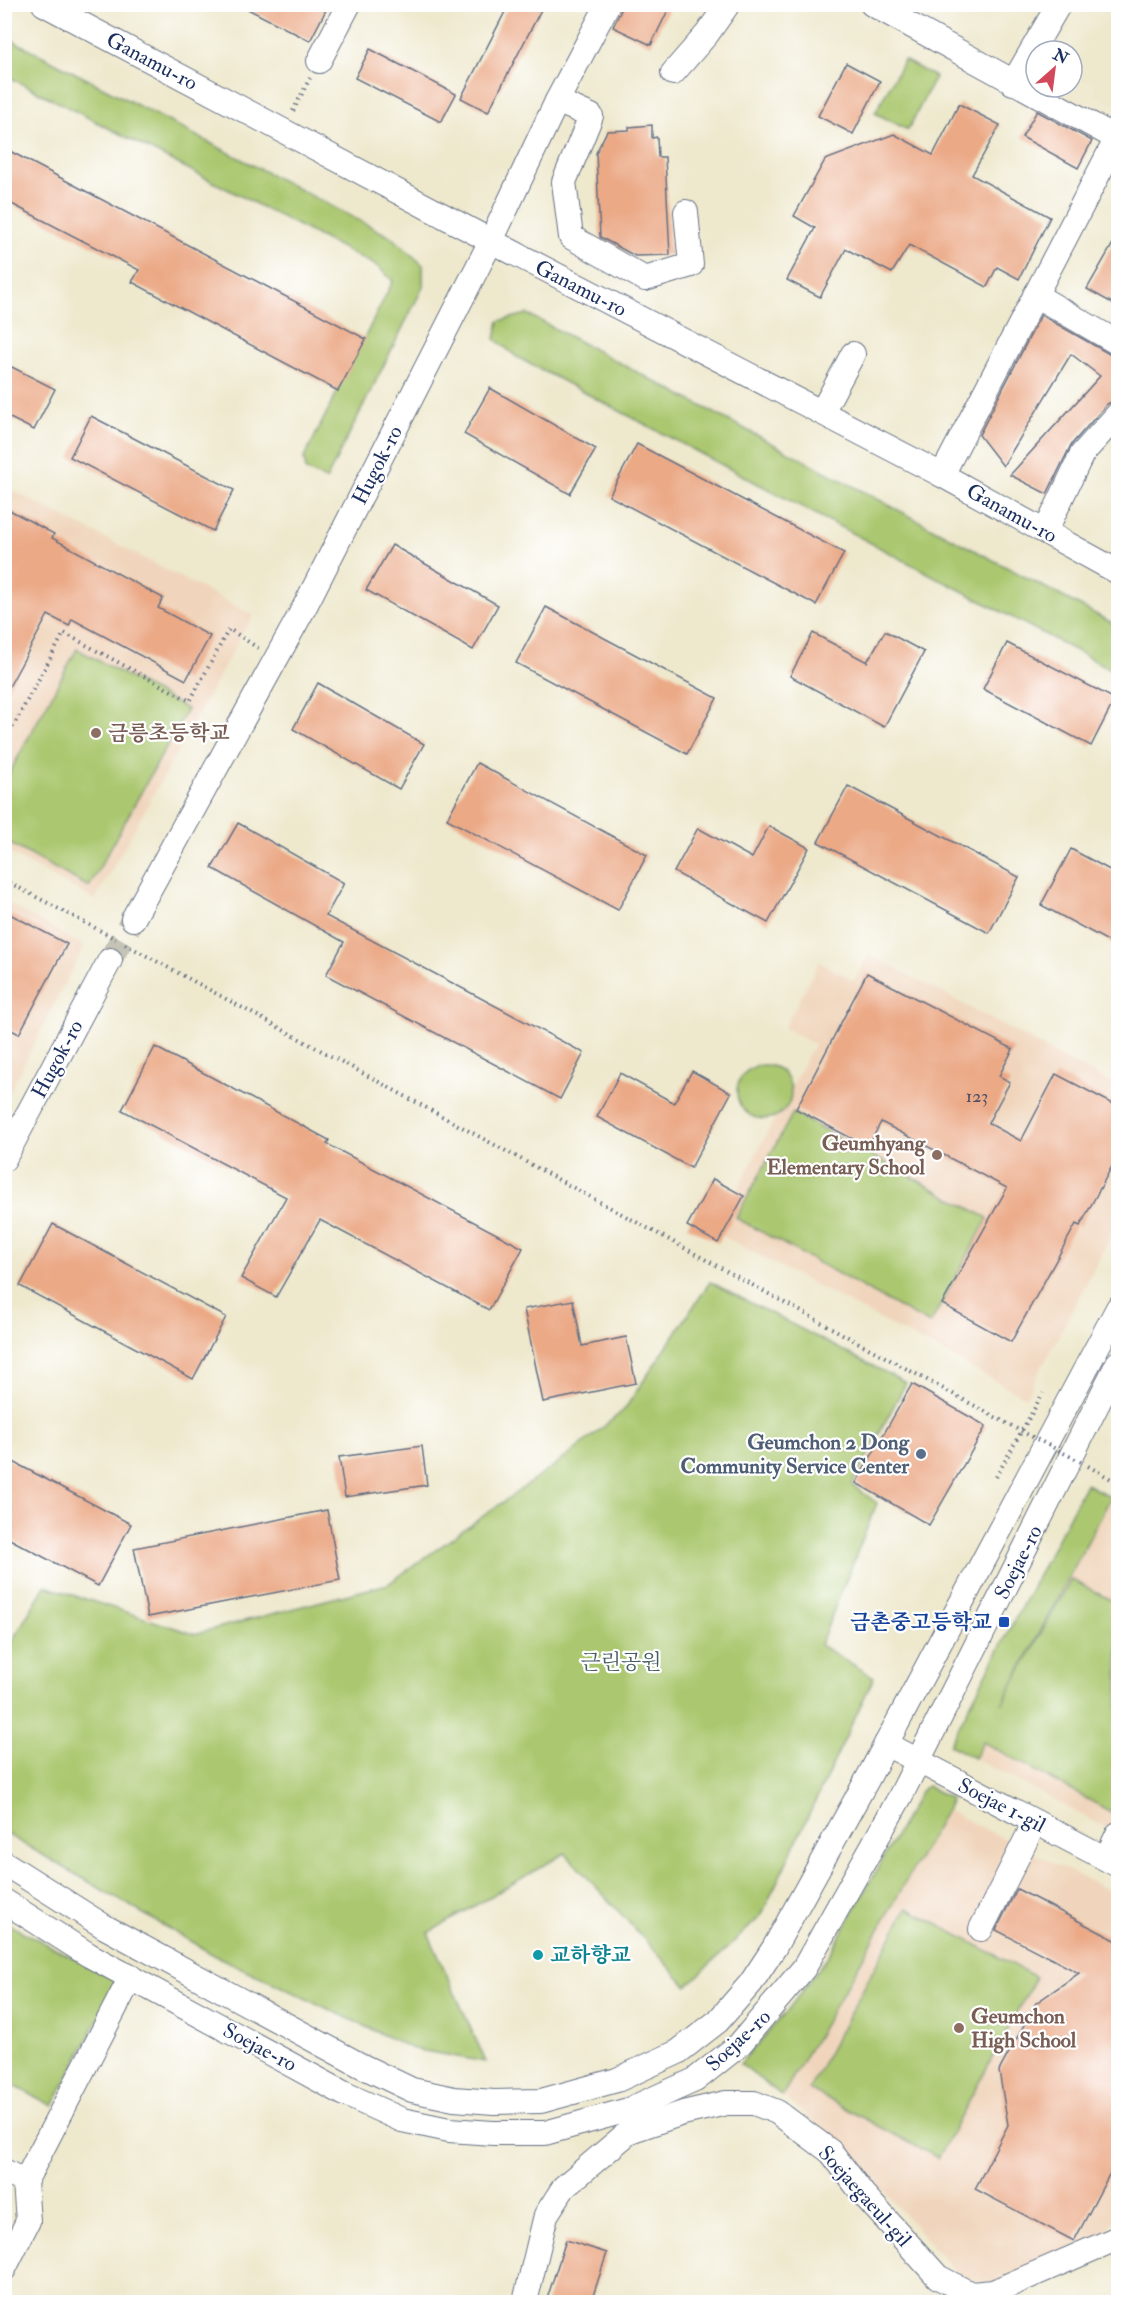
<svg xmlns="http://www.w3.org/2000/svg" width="1123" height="2307" font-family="'IM FELL Double Pica','Noto Serif KR',serif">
  <rect width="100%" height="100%" fill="#fff"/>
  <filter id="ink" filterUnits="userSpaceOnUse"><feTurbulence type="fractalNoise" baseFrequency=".0167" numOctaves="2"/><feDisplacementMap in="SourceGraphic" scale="12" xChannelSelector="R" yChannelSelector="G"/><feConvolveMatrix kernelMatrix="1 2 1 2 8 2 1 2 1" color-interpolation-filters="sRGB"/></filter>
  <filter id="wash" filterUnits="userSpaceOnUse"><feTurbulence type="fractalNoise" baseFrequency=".008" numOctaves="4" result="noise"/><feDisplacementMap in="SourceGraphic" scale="24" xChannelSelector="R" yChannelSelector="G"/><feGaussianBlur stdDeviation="1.35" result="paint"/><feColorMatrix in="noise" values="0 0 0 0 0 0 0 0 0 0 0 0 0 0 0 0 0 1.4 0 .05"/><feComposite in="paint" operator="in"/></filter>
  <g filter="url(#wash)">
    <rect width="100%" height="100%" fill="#eee8cc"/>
    <g fill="#f0d5bc">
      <polygon points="4,486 253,615 95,900 5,850"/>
      <polygon points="5,901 84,946 5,1101"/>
      <polygon points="869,954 1118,1087 1118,1223 1026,1397 715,1232 814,1044 784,1028 819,962 854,981"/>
      <polygon points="1111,1497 1118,1501 1118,1834 974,1758"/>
      <polygon points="946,1810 1118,1895 1118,2212 1105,2235 996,2283 963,2281 848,2150 782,2096 864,1956"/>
    </g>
    <g fill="#abc86f" stroke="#637c66" stroke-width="1.5">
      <polygon points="4,36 393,238 423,265 423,287 326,480 306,470 304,458 393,281 377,266 5,75"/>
      <polygon points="904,60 935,77 908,130 875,113"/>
      <polygon points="527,314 1118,626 1118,673 517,357 495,339 499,321"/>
      <polygon points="77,649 187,709 89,887 5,841 5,781"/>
      <circle cx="764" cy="1092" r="27"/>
      <polygon points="793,1113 988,1218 930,1324 736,1218"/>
      <polygon points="710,1282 906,1383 852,1485 877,1503 820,1645 874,1677 761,1916 687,1986 565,1853 428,1933 486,2062 413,2049 214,1955 5,1833 5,1653 45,1586 194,1634 388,1584 569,1455 624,1410"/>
      <polygon points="1086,1484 1111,1497 1002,1704 1071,1579 1118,1604 1118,1799 1111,1812 983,1742 974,1758 949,1745"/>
      <polygon points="927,1786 951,1799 946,1810 864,1956 782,2096 740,2064 787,2011 831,1952 920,1792"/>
      <polygon points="907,1908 1036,1977 938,2158 809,2089"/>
      <polygon points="4,1922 118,1981 53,2106 5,2081"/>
    </g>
    <g id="blocks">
      <g fill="#eba986">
        <polygon points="238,4 329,4 310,41"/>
        <polygon points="509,4 544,4 488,112 461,98"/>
        <polygon points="624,4 671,4 651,45 613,27"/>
        <polygon points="370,49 456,94 441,122 355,78"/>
        <polygon points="846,63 880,81 853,134 818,116"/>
        <polygon points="959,104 1000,125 972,175 1050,217 1019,279 997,267 987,287 909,245 892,273 846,249 820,297 787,280 815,228 794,216 825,160 894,134 933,155"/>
        <polygon points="1037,111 1092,141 1078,168 1022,137"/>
        <polygon points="652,125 652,138 657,137 658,157 665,157 670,255 635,256 600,237 596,153 607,131 629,130 629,127"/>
        <polygon points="4,148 366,339 338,391 132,282 139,270 4,200"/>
        <polygon points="1119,233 1119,307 1087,289"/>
        <polygon points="1041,315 1111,355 1119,357 1119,398 1107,404 1071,445 1047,494 1010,475 1100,376 1071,354 1003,466 979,435"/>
        <polygon points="4,363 55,389 34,430 4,415"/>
        <polygon points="490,388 596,449 570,494 464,434"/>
        <polygon points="91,416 234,490 213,531 70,457"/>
        <polygon points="637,444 844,553 816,605 609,496"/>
        <polygon points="4,507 54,534 52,538 163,598 158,608 210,636 186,680 72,619 69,626 48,615 4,696"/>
        <polygon points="392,545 498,605 473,650 366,590"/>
        <polygon points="546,607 717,698 687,754 516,663"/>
        <polygon points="885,631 924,652 884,727 790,676 813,633 867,662"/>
        <polygon points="1007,643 1115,699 1091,746 983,689"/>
        <polygon points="318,683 424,744 399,789 293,729"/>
        <polygon points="477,763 647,855 618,910 447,819"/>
        <polygon points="848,786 1019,877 989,933 818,842"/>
        <polygon points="238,823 344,883 326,916 584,1053 560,1099 326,975 344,942 212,868"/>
        <polygon points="769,826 809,848 768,923 674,872 698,828 752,858"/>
        <polygon points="1071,849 1119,875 1119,947 1041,905"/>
        <polygon points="4,911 67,944 19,1034 4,1026"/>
        <polygon points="867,973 1013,1049 999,1076 1010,1082 988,1123 1021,1141 1056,1074 1119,1107 1119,1153 1080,1226 1076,1224 1011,1342 942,1304 1007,1188 881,1122 868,1147 796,1109"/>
        <polygon points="155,1047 329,1140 327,1144 523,1248 489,1310 320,1220 276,1297 241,1278 286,1197 122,1110"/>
        <polygon points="692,1071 731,1093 691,1168 597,1117 620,1073 674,1103"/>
        <polygon points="713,1179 744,1196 718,1243 687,1226"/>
        <polygon points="53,1224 226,1317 193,1379 20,1286"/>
        <polygon points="573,1300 582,1346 626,1337 636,1383 543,1402 524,1309"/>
        <polygon points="912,1384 986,1426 929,1525 856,1483"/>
        <polygon points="422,1446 427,1485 345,1497 339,1457"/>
        <polygon points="4,1457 131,1524 98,1586 4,1536"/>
        <polygon points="327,1510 340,1580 148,1617 134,1548"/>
        <polygon points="1017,1889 1119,1942 1119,2156 1074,2241 975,2189 1008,2125 999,2071 1036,2003 1079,1973 996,1930"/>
        <polygon points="566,2240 607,2253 591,2302 546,2302"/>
      </g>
    </g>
  </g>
  <g filter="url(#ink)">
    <use href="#blocks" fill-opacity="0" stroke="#657084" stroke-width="1.5"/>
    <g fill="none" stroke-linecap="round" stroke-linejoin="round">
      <polyline stroke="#c4c3b6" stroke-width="24" stroke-dasharray="24 12" stroke-linecap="butt" points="110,960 133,919"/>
      <defs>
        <g id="minor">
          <polyline points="44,4 491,241 942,475 1118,572"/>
          <polyline points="872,4 1118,139"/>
          <polyline points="319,61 349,4"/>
          <polyline points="673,73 707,34 728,4"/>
          <polyline points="1013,83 1059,4"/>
          <polyline points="557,101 591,116 564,182 571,237 645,279 691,265 686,212"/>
          <polyline points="1035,295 1118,343"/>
          <polyline points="822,412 853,354"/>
          <polyline points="942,475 1117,138"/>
          <polyline points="1048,526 1082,454 1118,414"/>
          <polyline points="133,919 304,608 491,241 557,101 608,4"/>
          <polyline points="4,1159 110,960"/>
          <polyline points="886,1744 1118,1865"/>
          <polyline points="1106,1859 1118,1834"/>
          <polyline points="4,1863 105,1927 360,2065 412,2090 454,2099 494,2102 541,2101 617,2080 678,2052 718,2021 751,1983 774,1948 868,1778 1118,1308"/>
          <polyline points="4,1901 89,1955 345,2094 402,2120 449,2130 493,2133 545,2133 628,2110 695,2080 739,2045 804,1968 900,1797 1118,1363"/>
          <polyline points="981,1929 1035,1822"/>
          <polyline points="4,2171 25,2182 131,1977"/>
          <polyline points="4,2269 28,2221 25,2182"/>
          <polyline points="525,2302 546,2215 564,2187 630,2131 683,2113 726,2103 754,2103 777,2112 831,2152 863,2194 938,2277 971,2294 993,2292 1118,2238"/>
        </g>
      </defs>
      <use href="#minor" stroke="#657084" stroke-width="26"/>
      <g stroke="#657084" stroke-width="4" stroke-dasharray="1.5 4.5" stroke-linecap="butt">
        <polyline points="293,111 310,78"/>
        <polyline points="4,743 64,633 190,701 229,629 258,648"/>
        <polyline points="4,880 116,939"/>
        <polyline points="125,944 1021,1431"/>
        <polyline points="1088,1466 1118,1483"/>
        <polyline points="996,1477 1043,1393"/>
      </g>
      <use href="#minor" stroke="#fff" stroke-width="24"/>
      <polyline stroke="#657084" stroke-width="4" stroke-dasharray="1.5 4.5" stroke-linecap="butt" points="1021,1431 1085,1464"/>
    </g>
  </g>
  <g fill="#8d6e63" stroke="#fff" stroke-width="2">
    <circle cx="96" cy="733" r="6"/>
    <circle cx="937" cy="1155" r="6"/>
    <circle cx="959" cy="2028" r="6"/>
  </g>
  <circle fill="#5c6f8a" stroke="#fff" stroke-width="2" cx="921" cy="1454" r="6"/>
  <rect fill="#1a4fb4" stroke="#fff" stroke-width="2" x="998" y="1616" width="12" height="12" rx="3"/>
  <circle fill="#0f9aa8" stroke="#fff" stroke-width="2" cx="538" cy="1955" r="6"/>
  <g text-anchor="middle" stroke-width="4.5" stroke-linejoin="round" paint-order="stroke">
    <g font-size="18" fill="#4f4e68">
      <text x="977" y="1102">123</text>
    </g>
    <g font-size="21" fill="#1b2f5e" stroke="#fff">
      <text transform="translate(152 61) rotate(28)" y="7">Ganamu-ro</text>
      <text transform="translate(581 288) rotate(27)" y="7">Ganamu-ro</text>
      <text transform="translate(377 465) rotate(-63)" y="7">Hugok-ro</text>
      <text transform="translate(1012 513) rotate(29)" y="7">Ganamu-ro</text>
      <text transform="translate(57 1059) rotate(-62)" y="7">Hugok-ro</text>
      <text transform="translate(1018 1562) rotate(-63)" y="7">Soejae-ro</text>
      <text transform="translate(1002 1805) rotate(27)" y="7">Soejae 1-gil</text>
      <text transform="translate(738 2040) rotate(-43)" y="7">Soejae-ro</text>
      <text transform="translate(260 2047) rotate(28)" y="7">Soejae-ro</text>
      <text transform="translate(865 2196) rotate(48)" y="7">Soejaegaeul-gil</text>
    </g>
    <g font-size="21" font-weight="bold" fill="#785e54" stroke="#fff" text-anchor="start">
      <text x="108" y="740">금릉초등학교</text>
      <text x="925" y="1150" text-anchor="end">Geumhyang<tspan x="925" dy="24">Elementary School</tspan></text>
      <text x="971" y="2023">Geumchon<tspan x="971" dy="24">High School</tspan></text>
    </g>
    <g font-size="21" font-weight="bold" fill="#4e5e75" stroke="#fff" text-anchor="end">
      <text x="909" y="1449">Geumchon 2 Dong<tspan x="909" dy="24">Community Service Center</tspan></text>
    </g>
    <g font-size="21" font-weight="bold" fill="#164399" stroke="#fff" text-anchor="end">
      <text x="992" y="1629">금촌중고등학교</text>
    </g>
    <g font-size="21" fill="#465d63" stroke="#fff">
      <text x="621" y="1669">근린공원</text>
    </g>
    <g font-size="21" font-weight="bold" fill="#0d838f" stroke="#fff" text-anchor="start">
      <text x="550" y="1962">교하향교</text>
    </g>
  </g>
  <rect width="1123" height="2307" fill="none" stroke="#fff" stroke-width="24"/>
  <g transform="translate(1054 69) rotate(28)"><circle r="28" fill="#ffffff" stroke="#a4acbf" stroke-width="1.5"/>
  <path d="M0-4.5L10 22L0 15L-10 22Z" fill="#d1495b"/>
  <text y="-9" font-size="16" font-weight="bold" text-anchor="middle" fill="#1b2f5e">N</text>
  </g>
</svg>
